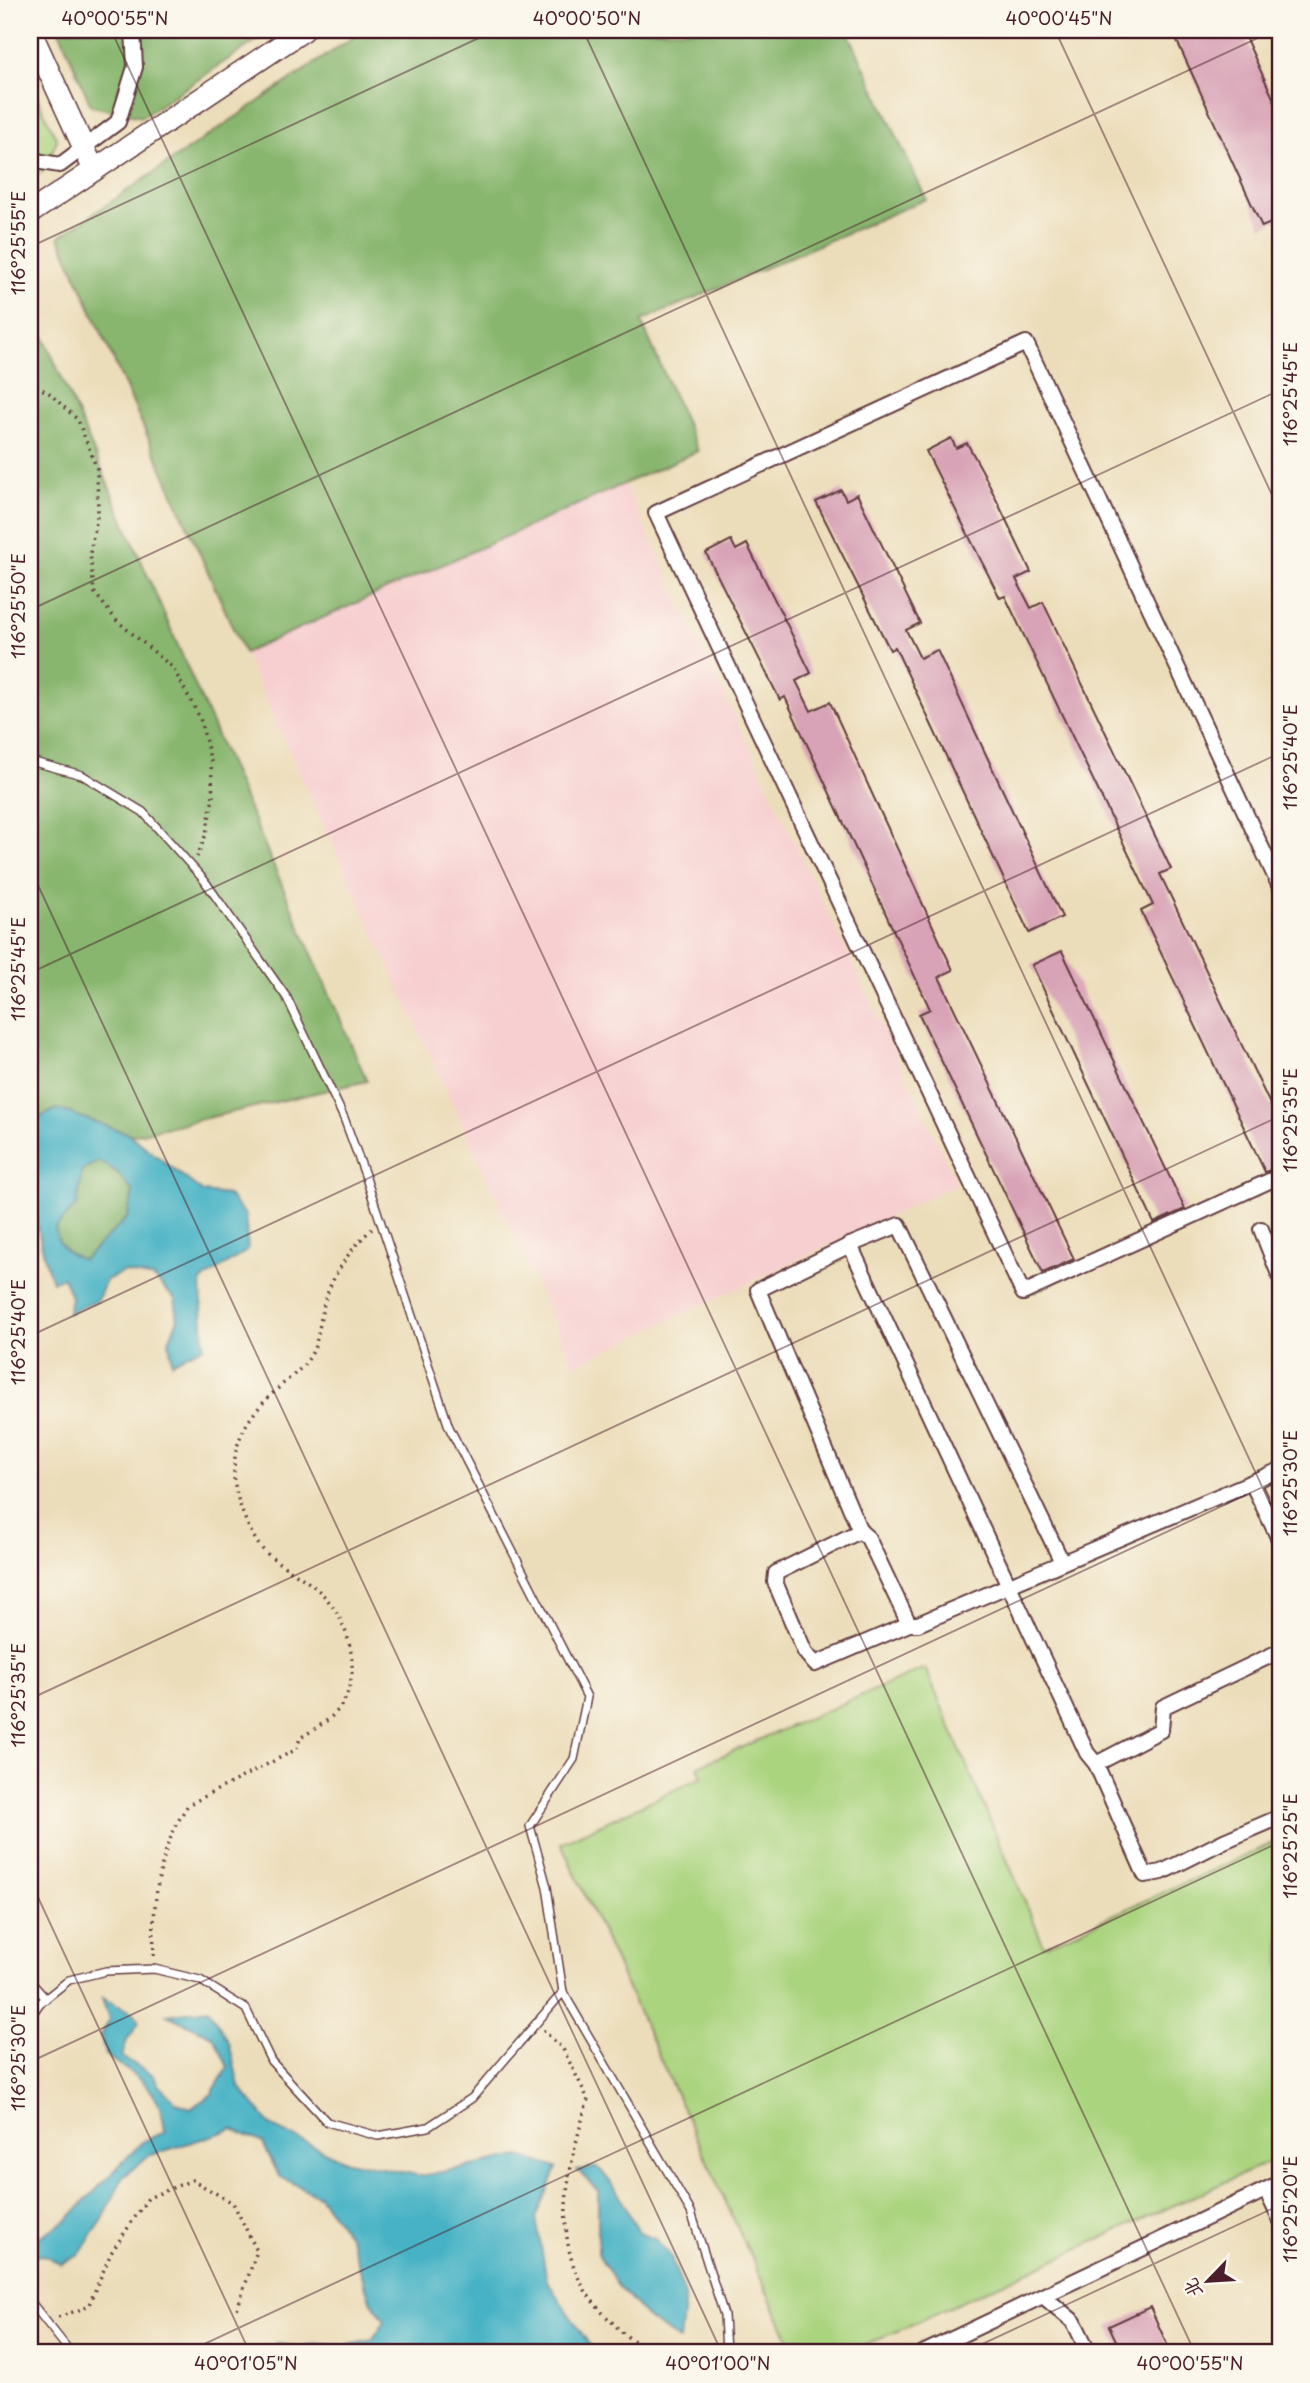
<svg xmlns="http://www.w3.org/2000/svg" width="1310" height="2383" font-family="'Playpen Sans','LXGW WenKai TC',sans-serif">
  <rect width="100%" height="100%" fill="#fbf7ec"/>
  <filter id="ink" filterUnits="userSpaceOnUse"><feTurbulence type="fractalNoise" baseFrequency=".0143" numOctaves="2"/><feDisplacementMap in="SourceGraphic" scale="14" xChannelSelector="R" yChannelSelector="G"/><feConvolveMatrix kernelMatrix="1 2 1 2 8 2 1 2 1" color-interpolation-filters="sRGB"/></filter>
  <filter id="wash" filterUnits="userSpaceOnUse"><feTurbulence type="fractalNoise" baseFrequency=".00686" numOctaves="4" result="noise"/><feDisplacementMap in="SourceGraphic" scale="28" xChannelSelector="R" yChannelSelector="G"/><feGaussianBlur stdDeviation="1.57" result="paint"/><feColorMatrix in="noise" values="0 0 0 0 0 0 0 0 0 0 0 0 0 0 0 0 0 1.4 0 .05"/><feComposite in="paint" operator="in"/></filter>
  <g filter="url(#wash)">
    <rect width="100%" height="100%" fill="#ecddba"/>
    <polygon fill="#f7cfd0" points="624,484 957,1184 574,1366 244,653"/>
    <g fill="#abd47f" stroke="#7a7a55" stroke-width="2">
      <polygon points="30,82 57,140 44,170 30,180"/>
      <polygon points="925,1668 1044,1946 1280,1840 1280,2157 849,2353 795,2353 561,1843 702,1777 698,1766"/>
    </g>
    <g fill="#88b66e" stroke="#696a4c" stroke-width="2">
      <polygon points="59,30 272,30 142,117 91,106"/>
      <polygon points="364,30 847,30 926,199 641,321 698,451 244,653 59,237"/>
      <polygon points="30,305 367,1081 133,1135 57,1109 30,1122"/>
      <path d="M99,1161l18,11 16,20 -6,26 -43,42c-17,-6 -27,-14 -29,-32l22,-23 5,-36z"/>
    </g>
    <g fill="#47b2c5" stroke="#486878" stroke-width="2" fill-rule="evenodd">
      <path d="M57,1109l70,24 76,59 25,3 17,20 3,35 -47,31 3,65 -32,17 -3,-22 9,-22 -3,-20 -21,-21 -30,-6 -18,8 -9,21 -29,12 3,-16 -8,-20 -11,5c-19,-55 -22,-103 -22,-160zM99,1161l18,11 16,20 -6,26 -44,42c-16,-6 -26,-14 -28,-32l22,-23 5,-35z"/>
      <path d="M102,1998l33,16 4,8 -12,18 -5,17 31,18 6,11 18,17 14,5 20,-13 17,-28 -15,-31 -46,-21 41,-6 21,33 10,44 33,41 71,33 79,16 98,-20 37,12 -21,50 11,63 44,66 12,6h-335l9,-10 22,6 19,-5 27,2 27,-6 13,-19 -16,-24 -19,-59 -31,-42 -40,-20 -16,-33 -30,-14 -85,27 -25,21 -20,42 -24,36 -18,9 -17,-9 -14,1v-13l38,-24 75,-78 22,-9c-4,-45 -26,-53 -60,-77l-4,-19 8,-16z"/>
      <polygon points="598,2167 616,2189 639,2233 655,2239 670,2255 685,2295 680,2341 649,2320 617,2285 598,2254 598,2190 577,2170"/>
    </g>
    <g id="blocks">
      <g fill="#d8a3b6">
        <polygon points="1172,30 1242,30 1280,113 1280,219 1262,227"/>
        <polygon points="951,438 956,448 967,443 983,472 1031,572 1016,579 1031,608 1043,602 1171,869 1160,874 1280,1125 1280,1166 1278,1167 1265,1172 1141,911 1153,905 1005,596 1000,598 926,451"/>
        <polygon points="841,490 846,500 857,494 920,623 906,630 920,658 937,650 1062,917 1029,933 895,647 890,650 816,502"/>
        <polygon points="731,540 736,550 747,544 811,673 796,681 811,711 830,702 953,970 939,977 1074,1259 1043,1273 919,1014 930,1009 785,697 780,700 706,553"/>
        <polygon points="1062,951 1185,1209 1154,1223 1032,965"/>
        <polygon points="1150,2307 1171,2353 1122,2353 1109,2326"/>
      </g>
    </g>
  </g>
  <g filter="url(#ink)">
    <use href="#blocks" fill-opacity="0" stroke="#623c40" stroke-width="2"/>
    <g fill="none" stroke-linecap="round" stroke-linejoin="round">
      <defs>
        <g id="lane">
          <polyline points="30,761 82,775 143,812 204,880 287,998 344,1118 365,1175 449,1427 587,1697 574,1759 530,1826 547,1887 563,1992 691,2212 724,2315 726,2353"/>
          <polyline points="30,1981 46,1999"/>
          <polyline points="30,2017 40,2003 69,1980 106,1971 154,1969 200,1980 246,2009 271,2061 327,2122 378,2136 428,2127 472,2098 563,1992"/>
          <polyline points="30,2301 71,2353"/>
        </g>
        <g id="street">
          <polyline points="30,160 60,165 118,122 135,67 133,30"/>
          <polyline points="1280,887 1026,343 656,513 1023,1293 1280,1176"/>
          <polyline points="1261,1229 1280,1277"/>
          <polyline points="850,1245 1087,1753 1096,1764 1145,1875 1162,1872 1224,1841 1280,1817"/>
          <polyline points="1252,1483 1280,1541"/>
          <polyline points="860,1531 776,1573 775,1582 805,1652 815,1664 909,1624 918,1624 1280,1470"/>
          <polyline points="909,1624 868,1538 860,1531 758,1290 850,1245 899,1225 1062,1562"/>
          <polyline points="1096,1764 1161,1730 1163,1707 1280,1651"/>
          <polyline points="1266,2190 1280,2219"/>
          <polyline points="1043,2296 1074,2322 1089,2353"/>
          <polyline points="923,2353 1280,2183"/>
        </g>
        <g id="secondary">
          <polyline points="30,30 94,170"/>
          <polyline points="30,213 304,30"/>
        </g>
      </defs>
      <use href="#lane" stroke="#623c40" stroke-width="10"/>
      <use href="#street" stroke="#623c40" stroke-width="18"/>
      <use href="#secondary" stroke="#623c40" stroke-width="24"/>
      <g stroke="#623c40" stroke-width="3.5" stroke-dasharray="2 5" stroke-linecap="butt">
        <polyline points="30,383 49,393 78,420 97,469 98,512 90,553 94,592 116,620 173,668 200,718 211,762 213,798 206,834 197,857"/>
        <path d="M154,1956c-2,-52 4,-107 34,-151l109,-56 3,-11c16,-10 35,-20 44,-37 19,-35 2,-87 -26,-111 -17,-15 -46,-28 -59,-45 -12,-17 -24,-48 -25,-69 -1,-45 21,-67 51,-94 11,-9 22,-18 28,-31 6,-14 7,-32 11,-47 7,-27 27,-57 48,-75"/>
        <path d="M543,2030l20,19 25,50c-22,77 -45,161 23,222 6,6 13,14 20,18 14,8 33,8 47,14"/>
        <polyline points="58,2317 88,2307 111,2253 148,2198 192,2180 233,2203 257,2251 237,2309"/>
      </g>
      <use href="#lane" stroke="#fff" stroke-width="7"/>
      <use href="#street" stroke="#fff" stroke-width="14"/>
      <use href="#secondary" stroke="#fff" stroke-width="21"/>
    </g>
  </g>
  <path fill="none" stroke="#4a1f2b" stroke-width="2" stroke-opacity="0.45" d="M111,30l1084,2323M583,30l697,1495M1055,30l225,482M30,247l466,-217M30,610l1245,-580M30,868l692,1485M30,973l1250,-583M30,1336l1250,-583M30,1699l1250,-583M30,1880l220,473M30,2062l1250,-583M185,2353l1095,-511M963,2353l317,-148"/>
  <rect width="1310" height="2383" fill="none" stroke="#fbf7ec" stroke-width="77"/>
  <g transform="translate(1208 2281) rotate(245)" stroke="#fbf7ec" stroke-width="5" paint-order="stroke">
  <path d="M0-5L12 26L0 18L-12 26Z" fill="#4a1f2b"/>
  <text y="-10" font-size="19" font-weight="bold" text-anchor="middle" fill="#4a1f2b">北</text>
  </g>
  <rect x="38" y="38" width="1234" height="2306" fill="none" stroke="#4a1f2b" stroke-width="2.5"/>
  <g font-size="18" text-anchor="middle" fill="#4a1f2b">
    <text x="115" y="25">40°00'55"N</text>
    <text x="587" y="25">40°00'50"N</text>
    <text x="1059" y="25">40°00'45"N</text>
    <text transform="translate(19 243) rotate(-90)" y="6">116°25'55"E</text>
    <text transform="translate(1291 394) rotate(-90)" y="6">116°25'45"E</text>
    <text transform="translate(19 606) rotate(-90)" y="6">116°25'50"E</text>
    <text transform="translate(1291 757) rotate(-90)" y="6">116°25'40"E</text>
    <text transform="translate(19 969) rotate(-90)" y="6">116°25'45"E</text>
    <text transform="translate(1291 1120) rotate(-90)" y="6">116°25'35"E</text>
    <text transform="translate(19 1332) rotate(-90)" y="6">116°25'40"E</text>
    <text transform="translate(1291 1483) rotate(-90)" y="6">116°25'30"E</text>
    <text transform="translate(19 1695) rotate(-90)" y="6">116°25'35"E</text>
    <text transform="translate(1291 1846) rotate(-90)" y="6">116°25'25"E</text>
    <text transform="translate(19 2058) rotate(-90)" y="6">116°25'30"E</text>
    <text transform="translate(1291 2209) rotate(-90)" y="6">116°25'20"E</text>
    <text x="246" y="2370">40°01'05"N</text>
    <text x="718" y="2370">40°01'00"N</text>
    <text x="1190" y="2370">40°00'55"N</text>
  </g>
</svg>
